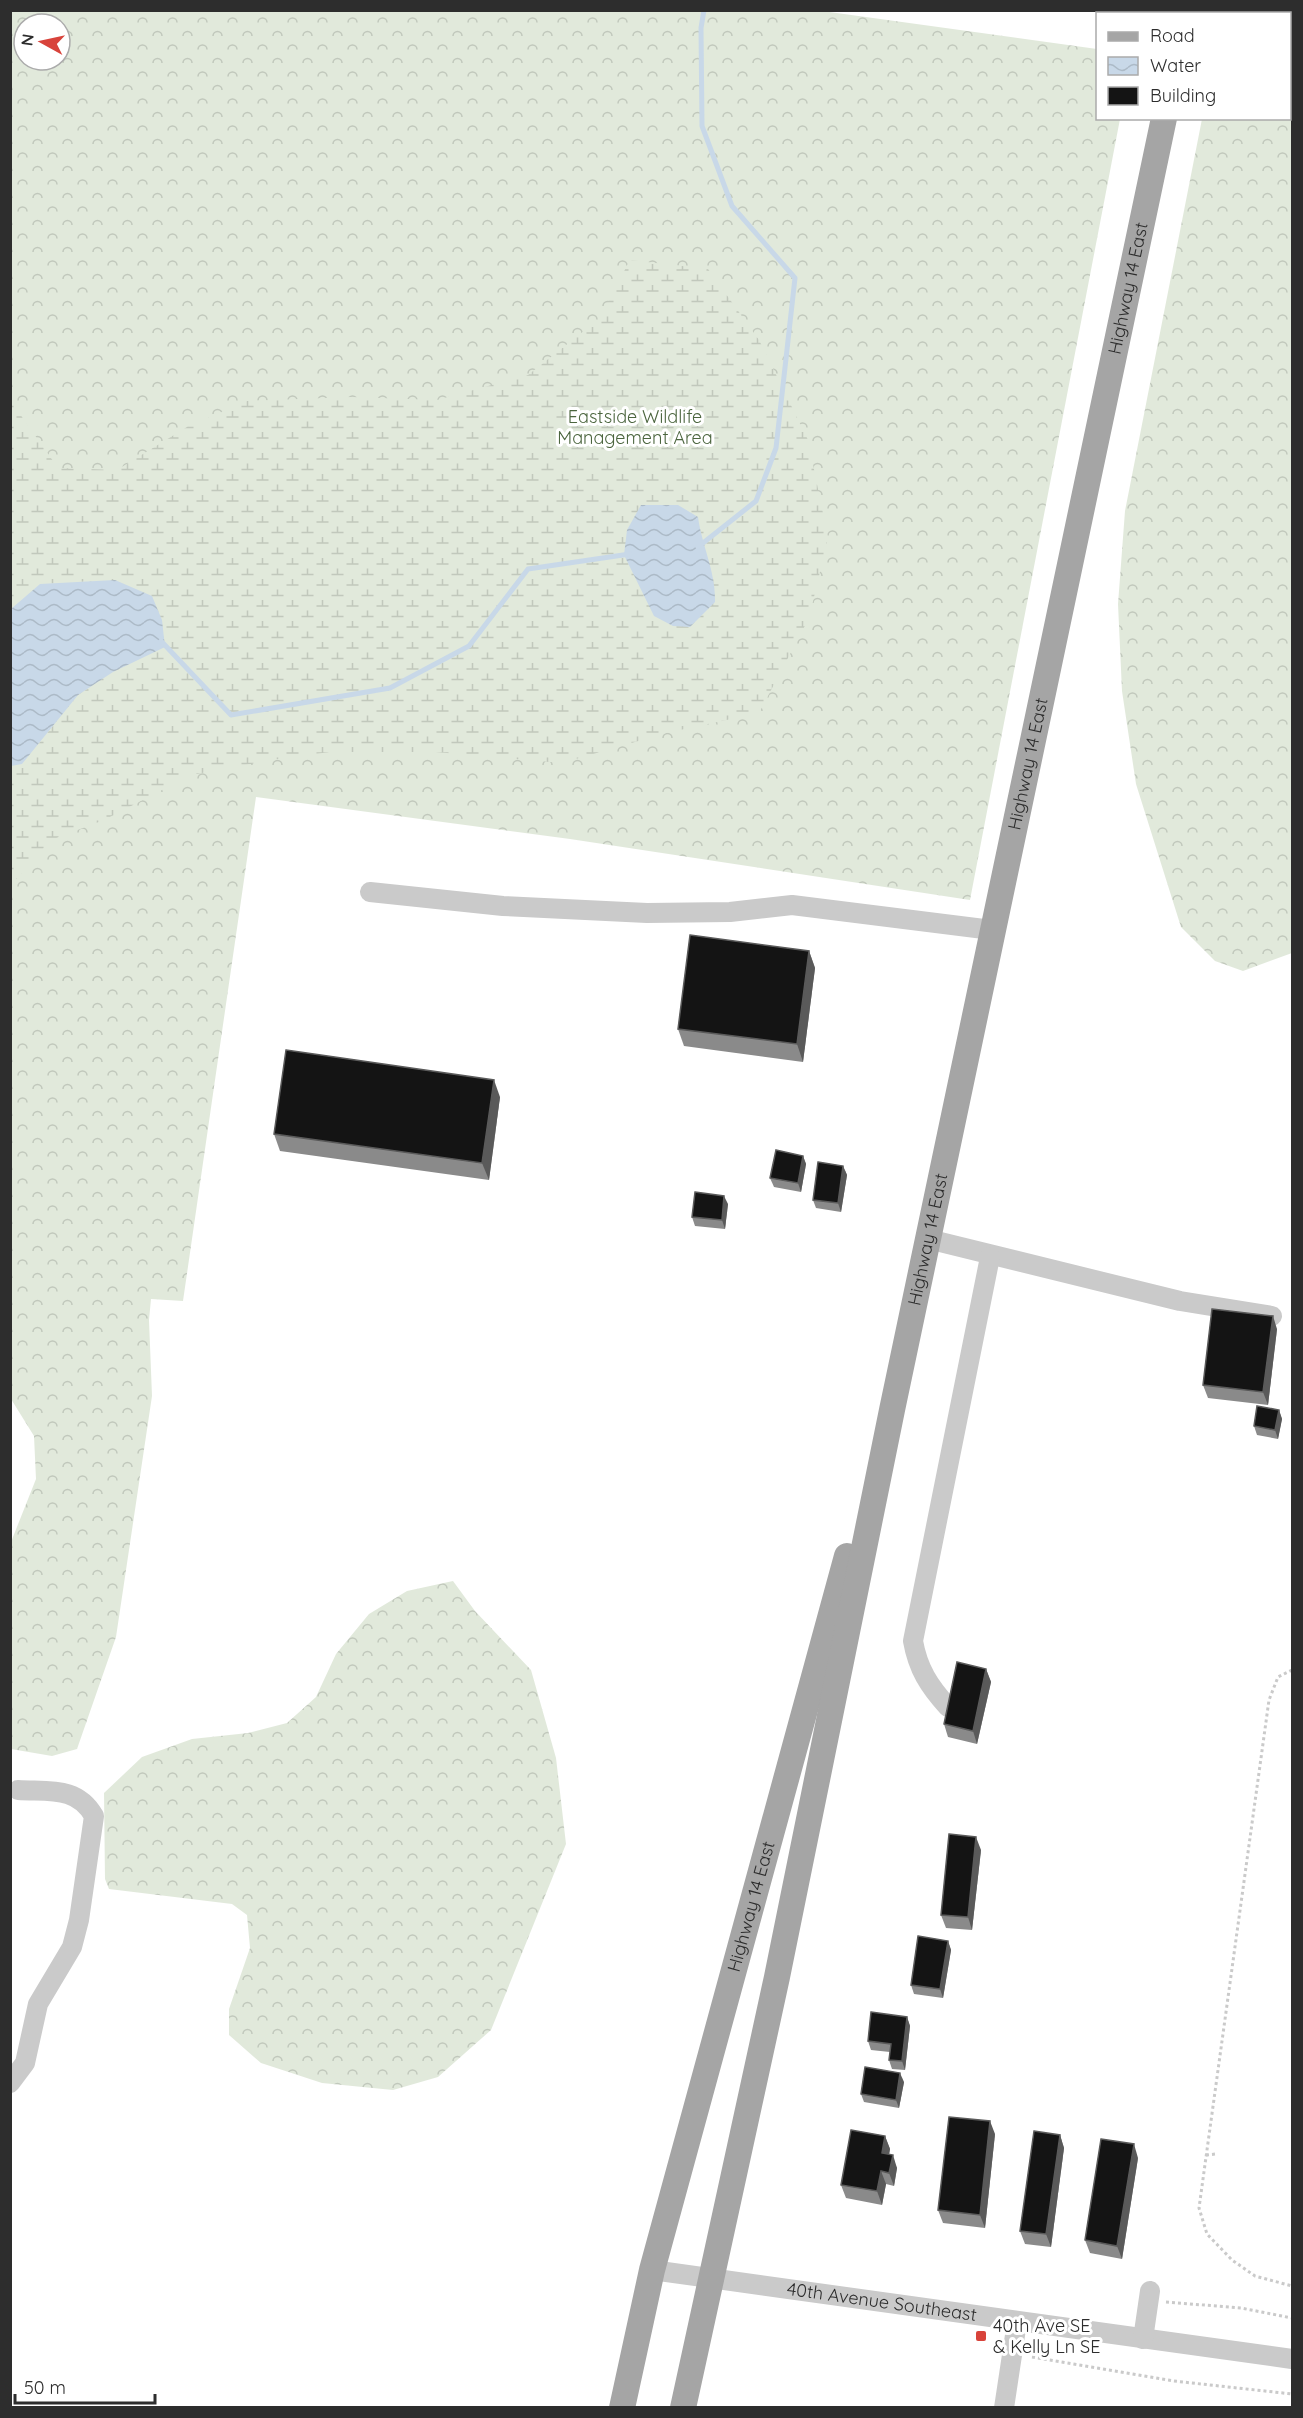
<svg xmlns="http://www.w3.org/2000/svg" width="1303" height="2418" font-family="Quicksand,sans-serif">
  <defs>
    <pattern id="forest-crowns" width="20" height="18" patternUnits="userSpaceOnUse" patternTransform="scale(1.5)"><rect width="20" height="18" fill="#e1e9db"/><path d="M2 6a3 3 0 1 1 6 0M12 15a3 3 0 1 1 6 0" fill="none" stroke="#c1c8bc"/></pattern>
    <pattern id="wetland-marsh" width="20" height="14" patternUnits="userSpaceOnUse" patternTransform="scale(1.5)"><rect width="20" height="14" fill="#e1e9db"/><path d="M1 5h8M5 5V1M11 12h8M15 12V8" fill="none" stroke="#c1c8bc"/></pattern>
    <pattern id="water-waves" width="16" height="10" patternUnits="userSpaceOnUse" patternTransform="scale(1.5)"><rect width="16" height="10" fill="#c8d8e8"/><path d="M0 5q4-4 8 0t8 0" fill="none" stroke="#acbac7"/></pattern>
  </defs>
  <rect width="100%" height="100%" fill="#fff"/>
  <g fill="url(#forest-crowns)" fill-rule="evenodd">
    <path d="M815,10l282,39 1,69 22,1 -150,781 -400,-61 -314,-42 -73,504 -32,-2 -2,21 3,76 -36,241 -39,112 -25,7 -41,-7v-207l25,-63 -2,-43 -23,-37v-1388zM24,24h36v36h-36z"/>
    <polygon points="1230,10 1292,11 1292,953 1243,971 1215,961 1181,927 1136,784 1122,691 1118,604 1125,511 1202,119 1290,118 1290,14 1229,13"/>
    <polygon points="453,1581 475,1611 531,1670 556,1758 566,1844 491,2030 438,2077 393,2090 322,2083 261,2063 229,2035 229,2009 250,1948 247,1915 232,1904 109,1889 105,1879 104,1793 142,1757 192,1739 248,1733 287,1723 316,1697 336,1654 369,1614 407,1591"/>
  </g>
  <polygon fill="url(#wetland-marsh)" points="630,260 708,269 759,340 808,440 828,538 809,618 759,713 666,733 562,763 435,752 331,752 288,757 191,775 104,820 51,840 11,885 11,766 22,764 78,695 113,672 115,580 40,584 11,609 10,400 58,468 117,470 187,427 247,401 351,397 437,400 528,375 599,319"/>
  <g fill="url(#water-waves)">
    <path d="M641,505h37l20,12c4,29 18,55 17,85l-25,25 -17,-1 -19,-10 -30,-61 3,-25z"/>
    <polygon points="115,580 152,596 162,620 165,647 113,672 78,695 22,764 11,766 11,609 40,584"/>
  </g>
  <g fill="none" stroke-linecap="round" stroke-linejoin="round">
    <g stroke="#c8d8e8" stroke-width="5">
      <polyline points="698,547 756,501 776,448 795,278 732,206 702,126 701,28 704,10"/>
      <polyline points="161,641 231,715 390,688 469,646 528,569 630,554"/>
    </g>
    <g stroke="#cacaca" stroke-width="3" stroke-dasharray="3 3" stroke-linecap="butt">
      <polyline points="1292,1670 1278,1677 1269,1700 1199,2208 1207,2234 1232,2260 1255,2276 1292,2286"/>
      <polyline points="1206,2155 1216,2154"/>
      <polyline points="1166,2302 1241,2308 1292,2318"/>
      <polyline points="1032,2357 1174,2381 1292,2394"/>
    </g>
    <g stroke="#cacaca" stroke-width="20">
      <polyline points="370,892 503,906 647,913 730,912 792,905 992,930"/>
      <polyline points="928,1239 1180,1301 1272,1316"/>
      <path d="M948,1707c-19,-21 -30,-38 -35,-66l77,-384"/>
      <path d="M10,2083l15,-20 13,-59 34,-57 7,-27 15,-104c-17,-30 -45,-24 -76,-26"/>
      <path id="s1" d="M652,2270l640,89"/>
      <polyline points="1143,2339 1150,2291"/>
      <polyline points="1004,2408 1017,2322"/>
    </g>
    <g stroke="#a5a5a5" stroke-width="26">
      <polyline points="1188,14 1189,10"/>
      <path id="s2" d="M622,2408l30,-138 195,-714"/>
      <path id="s3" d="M683,2408l94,-431 115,-567 272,-1292"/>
    </g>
  </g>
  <g fill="#8a8a8a">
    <polygon points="809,951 815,968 803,1062 684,1046 678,1029"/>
    <polygon points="500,1097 489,1180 280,1151 274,1134"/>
    <polygon points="803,1156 806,1164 801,1192 774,1187 770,1178"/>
    <polygon points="843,1166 847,1175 841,1212 816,1208 813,1200"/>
    <polygon points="728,1204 725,1229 695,1226 692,1217"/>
    <polygon points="1277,1329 1268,1405 1208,1398 1203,1385"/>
    <polygon points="1279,1410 1282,1419 1278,1439 1257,1435 1254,1426"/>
    <polygon points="986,1669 991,1682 977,1744 948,1737 944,1724"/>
    <polygon points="981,1850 972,1930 946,1928 941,1915"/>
    <polygon points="948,1941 951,1950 943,1998 914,1994 911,1985"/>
    <polygon points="907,2017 910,2026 905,2070 892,2069 889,2060 890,2052 871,2050 868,2041"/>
    <polygon points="904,2082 899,2108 864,2102 861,2094"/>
    <polygon points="995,2134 985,2228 943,2223 938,2210"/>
    <polygon points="1060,2135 1064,2148 1051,2247 1025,2244 1020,2231"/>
    <polygon points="885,2136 890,2149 889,2154 897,2168 894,2186 886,2184 882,2205 846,2198 841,2185"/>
    <polygon points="1138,2158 1122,2259 1090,2253 1085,2240"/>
  </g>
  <g fill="#5a5a5a">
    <polygon points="809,951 815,968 803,1062 797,1044"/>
    <polygon points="494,1080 500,1097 489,1180 482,1163"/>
    <polygon points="803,1156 806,1164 801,1192 798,1183"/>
    <polygon points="843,1166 847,1175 841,1212 838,1203"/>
    <polygon points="724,1196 728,1204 725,1229 722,1220"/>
    <polygon points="1273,1316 1277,1329 1268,1405 1263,1392"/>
    <polygon points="1279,1410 1282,1419 1278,1439 1275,1430"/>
    <polygon points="986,1669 991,1682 977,1744 973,1731"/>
    <polygon points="976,1837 981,1850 972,1930 968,1917"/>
    <polygon points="948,1941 951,1950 943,1998 940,1989"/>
    <polygon points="907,2017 910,2026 905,2070 902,2061"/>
    <polygon points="900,2073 904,2082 899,2108 896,2100"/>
    <polygon points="990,2121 995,2134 985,2228 980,2215"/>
    <polygon points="1060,2135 1064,2148 1051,2247 1046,2234"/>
    <polygon points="885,2136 890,2149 887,2166 882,2153"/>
    <polygon points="1134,2144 1138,2158 1122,2259 1117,2246"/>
    <polygon points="893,2155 897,2168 894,2186 889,2173"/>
    <polygon points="881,2171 886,2184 882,2205 877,2191"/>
  </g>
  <g fill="#141414" stroke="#5a5a5a" stroke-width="1.5">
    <polygon points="690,935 809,951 797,1044 678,1029"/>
    <polygon points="286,1050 494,1080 482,1163 274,1134"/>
    <polygon points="776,1150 803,1156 798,1183 770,1178"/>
    <polygon points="818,1162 843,1166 838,1203 813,1200"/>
    <polygon points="695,1192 724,1196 722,1220 692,1217"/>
    <polygon points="1212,1309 1273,1316 1263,1392 1203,1385"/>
    <polygon points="1257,1406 1279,1410 1275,1430 1254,1426"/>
    <polygon points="957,1662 986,1669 973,1731 944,1724"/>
    <polygon points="949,1834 976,1837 968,1917 941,1915"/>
    <polygon points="918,1936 948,1941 940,1989 911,1985"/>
    <polygon points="871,2012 907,2017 902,2061 889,2060 891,2044 868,2041"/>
    <polygon points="865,2067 900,2073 896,2100 861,2094"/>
    <polygon points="949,2117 990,2121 980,2215 938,2210"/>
    <polygon points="851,2130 885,2136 882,2153 893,2155 889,2173 881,2171 877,2191 841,2185"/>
    <polygon points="1034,2131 1060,2135 1046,2234 1020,2231"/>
    <polygon points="1101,2139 1134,2144 1117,2246 1085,2240"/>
  </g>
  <rect fill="#d8433b" stroke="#fff" stroke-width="2" x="975" y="2330" width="12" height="12" rx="3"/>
  <g text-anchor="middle" stroke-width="6" stroke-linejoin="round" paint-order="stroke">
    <g font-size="18" fill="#2d2d2d" stroke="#fff">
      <text dy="6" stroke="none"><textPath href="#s3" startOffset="2166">Highway 14 East</textPath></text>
      <text dy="6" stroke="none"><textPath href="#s3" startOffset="1680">Highway 14 East</textPath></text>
      <text dy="6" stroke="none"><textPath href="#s3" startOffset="1194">Highway 14 East</textPath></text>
      <text dy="6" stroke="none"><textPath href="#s2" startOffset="518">Highway 14 East</textPath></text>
      <text dy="6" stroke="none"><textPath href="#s1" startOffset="232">40th Avenue Southeast</textPath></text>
    </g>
    <g font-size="18" fill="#4b653e" stroke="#fff">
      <text x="635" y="423">Eastside Wildlife<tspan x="635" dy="21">Management Area</tspan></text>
    </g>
    <g font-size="18" fill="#2d2d2d" stroke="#fff" text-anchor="start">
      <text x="993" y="2332">40th Ave SE<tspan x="993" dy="21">&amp; Kelly Ln SE</tspan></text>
    </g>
  </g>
  <rect width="1303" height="2418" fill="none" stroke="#2d2d2d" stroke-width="24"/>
  <rect x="1096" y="12" width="195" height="108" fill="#ffffff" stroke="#ababab" stroke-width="1.5"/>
  <rect x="1108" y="32" width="30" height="9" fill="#a5a5a5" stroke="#ababab" stroke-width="1.5"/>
  <text x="1150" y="42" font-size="18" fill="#2d2d2d">Road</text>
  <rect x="1108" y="57" width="30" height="18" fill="url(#water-waves)" stroke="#ababab" stroke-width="1.5"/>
  <text x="1150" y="72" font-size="18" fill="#2d2d2d">Water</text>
  <rect x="1108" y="87" width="30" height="18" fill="#141414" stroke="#ababab" stroke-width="1.5"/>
  <text x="1150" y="102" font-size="18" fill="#2d2d2d">Building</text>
  <g transform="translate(42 42) rotate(278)"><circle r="28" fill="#ffffff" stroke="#ababab" stroke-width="1.5"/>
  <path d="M0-4.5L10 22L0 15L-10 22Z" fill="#d8433b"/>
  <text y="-9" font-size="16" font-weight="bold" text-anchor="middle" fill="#2d2d2d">N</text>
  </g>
  <path d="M15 2394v9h140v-9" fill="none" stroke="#2d2d2d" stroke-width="3"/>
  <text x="24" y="2394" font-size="18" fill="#2d2d2d" stroke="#ffffff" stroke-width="4.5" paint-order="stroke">50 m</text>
</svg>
